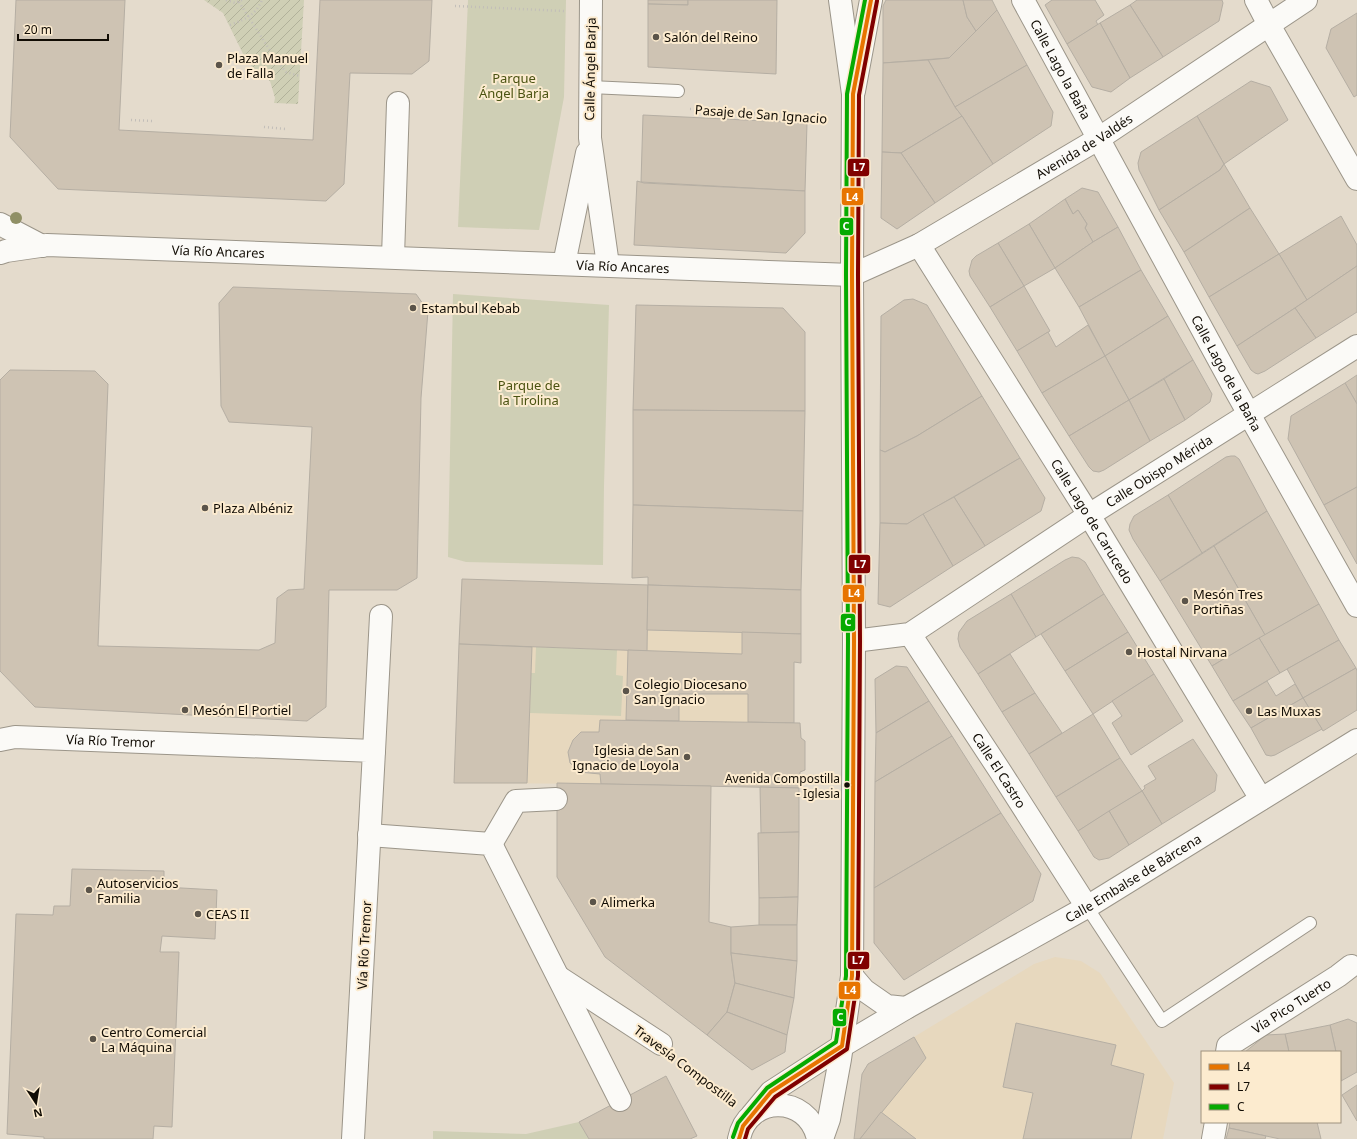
<svg xmlns="http://www.w3.org/2000/svg" width="1357" height="1139" font-family="'Noto Sans',sans-serif">
  <defs>
    <pattern id="garden-furrows" width="10" height="10" patternUnits="userSpaceOnUse"><rect width="10" height="10" fill="#cfcfb5"/><path d="M-1 1l2-2M0 10L10 0M9 11l2-2" fill="none" stroke="#b1b19a"/></pattern>
  </defs>
  <rect width="100%" height="100%" fill="#e4dbcc"/>
  <g fill="#e7d8be">
    <polygon points="462,579 648,585 648,630 801,634 801,663 794,662 794,723 601,720 599,732 581,732 573,740 568,752 570,763 579,772 600,774 601,784 454,783"/>
    <polygon points="1055,957 1081,961 1100,973 1174,1083 1163,1139 1131,1139 1143,1074 1111,1065 1116,1045 1017,1023 1003,1087 1033,1093 1023,1139 916,1139 881,1112 926,1058 914,1037 1034,964"/>
  </g>
  <g fill="#cfcfb5">
    <polygon points="468,0 566,0 564,97 539,230 458,227"/>
    <polygon points="453,294 609,305 604,486 603,565 466,562 448,557"/>
    <polygon points="536,647 617,650 616,675 623,676 621,716 530,713 531,673 535,673"/>
    <polygon points="579,1122 589,1139 433,1139 433,1131 526,1134"/>
  </g>
  <polygon fill="url(#garden-furrows)" points="204,0 304,0 298,104 274,103 275,98 270,81 258,72 247,62 223,13"/>
  <g fill="#cec3b3" stroke="#b5aea3">
    <polygon points="16,0 125,0 119,130 313,140 320,0 432,0 429,61 412,74 350,73 344,184 326,201 58,189 10,137"/>
    <polygon points="648,0 688,0 688,5 648,4"/>
    <polygon points="688,0 777,0 776,74 648,67 648,4 688,5"/>
    <polygon points="886,0 963,0 967,17 976,31 949,58 883,63 883,6"/>
    <polygon points="963,0 992,0 997,10 976,31 967,17"/>
    <polygon points="1052,0 1095,0 1104,15 1096,21 1098,25 1067,44 1045,5"/>
    <polygon points="1137,0 1222,0 1223,3 1219,21 1163,57 1130,5"/>
    <polygon points="1130,5 1163,57 1130,78 1100,23"/>
    <polygon points="997,10 1027,65 955,107 928,60 949,58"/>
    <polygon points="1357,13 1357,95 1354,97 1326,48 1331,29"/>
    <polygon points="1100,23 1130,78 1111,92 1092,87 1067,44"/>
    <polygon points="928,60 955,107 962,116 901,153 882,152 883,63"/>
    <polygon points="1027,65 1053,112 1051,126 993,164 962,116 955,107"/>
    <polygon points="1251,81 1270,87 1288,120 1224,164 1197,116"/>
    <polygon points="643,115 807,123 805,191 641,182"/>
    <polygon points="962,116 993,164 935,203 901,153"/>
    <polygon points="1197,116 1224,164 1220,170 1159,210 1139,170 1138,163 1141,152"/>
    <polygon points="882,152 901,153 935,203 897,229 881,218"/>
    <polygon points="1224,164 1250,208 1184,252 1159,210 1220,170"/>
    <polygon points="637,181 644,183 805,191 805,233 786,253 634,245"/>
    <polygon points="1082,188 1098,192 1118,227 1093,242 1085,228 1087,224 1078,210 1073,214 1065,199"/>
    <polygon points="1065,199 1073,214 1078,210 1087,224 1085,228 1093,242 1055,268 1029,224"/>
    <polygon points="1250,208 1279,254 1209,297 1184,252"/>
    <polygon points="1341,216 1357,245 1357,266 1307,300 1279,254"/>
    <polygon points="1029,224 1055,268 1024,286 998,243"/>
    <polygon points="1118,227 1141,270 1079,307 1055,268 1093,242"/>
    <polygon points="998,243 1024,286 990,307 970,276 969,271 972,260 976,256"/>
    <polygon points="1279,254 1307,300 1237,346 1209,297"/>
    <polygon points="1357,266 1357,312 1316,338 1295,308"/>
    <polygon points="1141,270 1168,316 1105,356 1079,307"/>
    <polygon points="1024,286 1050,331 1017,351 990,307"/>
    <polygon points="233,287 416,294 428,311 421,398 417,578 397,590 329,590 326,707 307,721 35,707 0,671 0,380 10,370 95,371 108,384 98,646 259,650 275,643 277,598 288,590 304,589 312,427 229,422 221,406 219,303"/>
    <polygon points="913,299 927,305 982,396 917,436 885,452 880,450 881,316 904,300"/>
    <polygon points="636,305 783,308 805,332 805,411 633,410"/>
    <polygon points="1295,308 1316,338 1265,371 1258,374 1255,373 1251,370 1237,346"/>
    <polygon points="1168,316 1193,360 1129,400 1105,356"/>
    <polygon points="1088,325 1105,356 1042,393 1017,351 1048,332 1056,347"/>
    <polygon points="1105,356 1129,400 1069,436 1042,393"/>
    <polygon points="1193,360 1212,394 1210,402 1185,420 1164,379"/>
    <polygon points="1357,375 1357,404 1345,383"/>
    <polygon points="1164,379 1185,420 1150,441 1129,400"/>
    <polygon points="1345,383 1357,404 1357,487 1324,505 1288,439 1291,416"/>
    <polygon points="982,396 1020,458 907,524 880,523 880,450 885,452 917,436"/>
    <polygon points="1129,400 1150,441 1104,470 1099,472 1093,471 1089,467 1069,436"/>
    <polygon points="633,410 805,411 803,511 633,505"/>
    <polygon points="1231,456 1235,456 1239,459 1267,511 1202,553 1168,495 1226,457"/>
    <polygon points="1020,458 1045,498 1041,511 985,546 954,497"/>
    <polygon points="1357,487 1357,564 1324,505"/>
    <polygon points="1168,495 1202,553 1160,581 1133,539 1129,530 1130,524 1134,516"/>
    <polygon points="954,497 985,546 953,566 923,514"/>
    <polygon points="633,505 803,511 801,590 648,585 648,577 632,578"/>
    <polygon points="1267,511 1319,604 1265,635 1214,546"/>
    <polygon points="923,514 953,566 890,607 878,604 880,523 907,524"/>
    <polygon points="1214,546 1265,635 1212,666 1160,581"/>
    <polygon points="1072,557 1079,558 1085,562 1104,594 1036,637 1011,594 1065,560"/>
    <polygon points="462,579 648,585 647,651 459,644"/>
    <polygon points="648,585 801,590 801,634 647,630"/>
    <polygon points="1011,594 1036,637 978,674 960,647 958,639 959,632 967,621"/>
    <polygon points="1104,594 1128,632 1065,671 1041,634"/>
    <polygon points="1319,604 1339,640 1280,673 1259,638"/>
    <polygon points="742,632 801,634 801,663 794,662 794,723 748,722 748,694 679,694 679,721 626,720 628,650 742,654"/>
    <polygon points="1128,632 1154,674 1093,714 1065,671"/>
    <polygon points="1259,638 1280,673 1233,701 1212,666"/>
    <polygon points="1339,640 1356,668 1303,698 1287,669"/>
    <polygon points="459,644 532,647 527,783 454,783"/>
    <polygon points="1010,654 1035,693 1002,712 978,674"/>
    <polygon points="896,666 907,667 929,701 876,733 875,679"/>
    <polygon points="1356,668 1357,671 1357,710 1323,731 1303,698"/>
    <polygon points="1154,674 1183,721 1131,755 1112,723 1122,716 1112,701"/>
    <polygon points="1267,681 1276,696 1295,684 1303,698 1251,728 1233,701"/>
    <polygon points="1035,693 1062,733 1029,754 1002,712"/>
    <polygon points="1303,698 1322,729 1275,755 1271,756 1266,755 1251,728"/>
    <polygon points="929,701 952,736 875,782 876,733"/>
    <polygon points="1093,714 1120,758 1056,797 1029,754"/>
    <polygon points="600,720 800,723 801,738 805,741 805,770 800,772 799,788 601,784 600,774 579,772 570,763 568,752 573,740 581,732 599,732"/>
    <polygon points="952,736 1001,813 874,888 875,782"/>
    <polygon points="1193,739 1217,775 1215,791 1162,824 1142,791 1145,788 1144,786 1156,779 1148,766"/>
    <polygon points="1120,758 1142,791 1078,831 1056,797"/>
    <polygon points="557,783 711,786 709,922 731,927 731,953 735,983 727,1012 707,1035 605,957 557,877"/>
    <polygon points="760,787 799,788 799,832 761,833"/>
    <polygon points="1142,791 1162,824 1129,845 1109,811"/>
    <polygon points="1109,811 1129,845 1109,858 1099,860 1094,857 1078,831"/>
    <polygon points="1001,813 1041,874 1033,901 904,980 874,943 874,888"/>
    <polygon points="799,832 798,897 759,898 758,833"/>
    <polygon points="72,869 164,871 164,887 217,890 215,939 162,936 160,952 179,952 172,1127 154,1126 153,1139 44,1139 44,1137 7,1134 16,914 53,915 54,906 70,906"/>
    <polygon points="798,897 797,925 759,925 759,898"/>
    <polygon points="759,925 797,925 797,961 731,953 731,927"/>
    <polygon points="731,953 797,961 794,998 735,983"/>
    <polygon points="735,983 794,998 787,1035 727,1012"/>
    <polygon points="727,1012 787,1035 785,1052 752,1070 707,1035"/>
    <polygon points="1348,1019 1357,1023 1357,1072 1341,1081 1340,1052 1336,1052 1330,1025"/>
    <polygon points="1016,1023 1116,1045 1111,1065 1144,1074 1131,1139 1023,1139 1033,1093 1003,1087"/>
    <polygon points="1330,1025 1336,1052 1289,1052 1285,1034"/>
    <polygon points="1285,1034 1289,1052 1245,1052 1266,1035"/>
    <polygon points="914,1037 926,1058 860,1139 854,1139 862,1074 868,1064"/>
    <polygon points="666,1076 697,1136 690,1139 589,1139 579,1122"/>
    <polygon points="1357,1085 1357,1121 1342,1095"/>
    <polygon points="881,1112 916,1139 860,1139"/>
    <polygon points="1230,1122 1317,1122 1321,1139 1280,1139 1229,1128"/>
    <polygon points="1229,1128 1266,1136 1265,1139 1226,1139"/>
  </g>
  <g fill="none" stroke-linecap="round" stroke-linejoin="round">
    <defs>
      <g id="lane">
        <polyline points="590,87 678,91"/>
        <polyline points="1087,907 1162,1021 1310,923"/>
      </g>
      <g id="street">
        <polyline points="591,0 590,138 608,265"/>
        <polyline points="1256,0 1269,25"/>
        <polyline points="854,91 871,0"/>
        <path id="s1" d="M919,245l170,270 172,284"/>
        <polyline points="393,257 398,103"/>
        <polyline points="564,264 587,153"/>
        <path id="s2" d="M910,634l90,137 87,136"/>
        <path id="s3" d="M854,641l56,-7 179,-119 268,-169"/>
        <path id="s4" d="M0,740l15,-3 359,14 -21,388"/>
        <polyline points="374,751 381,616"/>
        <polyline points="369,835 491,844 620,1100"/>
        <polyline points="491,844 516,801 556,799"/>
        <polyline points="852,976 864,990 887,1006 906,1008"/>
        <polyline points="560,978 661,1044"/>
        <path id="s5" d="M842,1046l64,-38 181,-101 270,-167"/>
        <path id="s6" d="M1227,1052l1,-6 110,-70 13,-10"/>
        <polyline points="1213,1139 1216,1122"/>
      </g>
      <g id="secondary">
        <path id="s7" d="M1023,0l209,384 125,222"/>
        <polyline points="1269,25 1357,179"/>
        <polyline points="0,224 42,246"/>
        <path id="s8" d="M0,253l6,-2 41,-6 805,30 67,-30 179,-106 208,-139"/>
        <polyline points="752,1115 771,1092 842,1046"/>
        <path d="M739,1139c8,-44 69,-46 79,0"/>
        <polyline points="822,1139 829,1119 840,1059 852,976 854,641 852,275 853,94 840,0"/>
      </g>
    </defs>
    <use href="#lane" stroke="#9b9589" stroke-width="14"/>
    <use href="#street" stroke="#9b9589" stroke-width="24"/>
    <use href="#secondary" stroke="#9b9589" stroke-width="24"/>
    <g stroke="#c2beb9" stroke-width="2.5" stroke-dasharray="1 3" stroke-linecap="butt">
      <polyline points="226,0 235,3 242,0"/>
      <polyline points="239,2 276,60 286,72 300,76"/>
      <polyline points="455,6 564,11"/>
      <path d="M230,25c15,-6 25,-9 32,-25"/>
      <polyline points="690,109 827,118"/>
      <polyline points="131,120 152,121"/>
      <polyline points="264,127 286,129"/>
      <polyline points="682,1060 731,1099"/>
    </g>
    <use href="#lane" stroke="#fbfaf7" stroke-width="12"/>
    <use href="#street" stroke="#fbfaf7" stroke-width="22"/>
    <use href="#secondary" stroke="#fbfaf7" stroke-width="22"/>
    <defs>
      <polyline id="bus-1" points="739,1139 743,1126 771,1092 842,1046 852,976 854,641 852,275 853,94 871,0"/>
      <polyline id="bus-2" points="745,1139 748,1129 775,1097 847,1049 858,976 860,641 858,275 859,95 877,1"/>
      <polyline id="bus-3" points="733,1137 738,1123 767,1088 836,1042 846,976 848,641 846,275 847,94 865,0"/>
    </defs>
    <use href="#bus-1" stroke="#fcebcf" stroke-width="7"/>
    <use href="#bus-2" stroke="#fcebcf" stroke-width="7"/>
    <use href="#bus-3" stroke="#fcebcf" stroke-width="7"/>
    <use href="#bus-1" stroke="#e77400" stroke-width="4"/>
    <use href="#bus-2" stroke="#800000" stroke-width="4"/>
    <use href="#bus-3" stroke="#06aa01" stroke-width="4"/>
  </g>
  <circle fill="#909066" cx="16" cy="218" r="6"/>
  <g fill="#5b544a" stroke="#fcebcf" stroke-width="1.5">
    <circle cx="656" cy="37" r="4"/>
    <circle cx="219" cy="65" r="4"/>
    <circle cx="413" cy="308" r="4"/>
    <circle cx="205" cy="508" r="4"/>
    <circle cx="1185" cy="601" r="4"/>
    <circle cx="1129" cy="652" r="4"/>
    <circle cx="626" cy="691" r="4"/>
    <circle cx="185" cy="710" r="4"/>
    <circle cx="1249" cy="711" r="4"/>
    <circle cx="687" cy="757" r="4"/>
    <circle cx="89" cy="890" r="4"/>
    <circle cx="593" cy="902" r="4"/>
    <circle cx="198" cy="914" r="4"/>
    <circle cx="93" cy="1039" r="4"/>
  </g>
  <circle fill="#110c04" stroke="#fcebcf" stroke-width="1.5" cx="847" cy="785" r="3.5"/>
  <g text-anchor="middle" stroke-width="4" stroke-linejoin="round" paint-order="stroke">
    <g font-size="12" fill="#110c04" stroke="#fcebcf" text-anchor="end">
      <text x="840" y="783">Avenida Compostilla<tspan x="840" dy="15">- Iglesia</tspan></text>
    </g>
    <g font-size="13" fill="#110c04" stroke="#fcebcf" text-anchor="start">
      <text x="664" y="42">Salón del Reino</text>
      <text x="227" y="63">Plaza Manuel<tspan x="227" dy="15">de Falla</tspan></text>
      <text x="421" y="313">Estambul Kebab</text>
      <text x="213" y="513">Plaza Albéniz</text>
      <text x="1193" y="599">Mesón Tres<tspan x="1193" dy="15">Portiñas</tspan></text>
      <text x="1137" y="657">Hostal Nirvana</text>
      <text x="634" y="689">Colegio Diocesano<tspan x="634" dy="15">San Ignacio</tspan></text>
      <text x="193" y="715">Mesón El Portiel</text>
      <text x="1257" y="716">Las Muxas</text>
      <text x="679" y="755" text-anchor="end">Iglesia de San<tspan x="679" dy="15">Ignacio de Loyola</tspan></text>
      <text x="97" y="888">Autoservicios<tspan x="97" dy="15">Familia</tspan></text>
      <text x="601" y="907">Alimerka</text>
      <text x="206" y="919">CEAS II</text>
      <text x="101" y="1037">Centro Comercial<tspan x="101" dy="15">La Máquina</tspan></text>
    </g>
    <g font-size="13" fill="#110c04" stroke="#fcebcf">
      <text transform="translate(590 69) rotate(-89)" y="5">Calle Ángel Barja</text>
      <text dy="5" stroke="none"><textPath href="#s7" startOffset="79">Calle Lago la Baña</textPath></text>
      <text transform="translate(761 114) rotate(4)" y="5">Pasaje de San Ignacio</text>
      <text dy="5" stroke="none"><textPath href="#s8" startOffset="1119">Avenida de Valdés</textPath></text>
      <text dy="5" stroke="none"><textPath href="#s8" startOffset="219">Vía Río Ancares</textPath></text>
      <text dy="5" stroke="none"><textPath href="#s8" startOffset="624">Vía Río Ancares</textPath></text>
      <text dy="5" stroke="none"><textPath href="#s7" startOffset="425">Calle Lago de la Baña</textPath></text>
      <text dy="5" stroke="none"><textPath href="#s3" startOffset="354">Calle Obispo Mérida</textPath></text>
      <text dy="5" stroke="none"><textPath href="#s1" startOffset="326">Calle Lago de Carucedo</textPath></text>
      <text dy="5" stroke="none"><textPath href="#s4" startOffset="111">Vía Río Tremor</textPath></text>
      <text dy="5" stroke="none"><textPath href="#s2" startOffset="163">Calle El Castro</textPath></text>
      <text dy="5" stroke="none"><textPath href="#s5" startOffset="336">Calle Embalse de Bárcena</textPath></text>
      <text transform="translate(364 945) rotate(-87)" y="5">Vía Río Tremor</text>
      <text dy="5" stroke="none"><textPath href="#s6" startOffset="81">Vía Pico Tuerto</textPath></text>
      <text transform="translate(686 1066) rotate(37)" y="5">Travesía Compostilla</text>
    </g>
    <g font-size="13" fill="#4b5312" stroke="#fcebcf">
      <text x="514" y="83">Parque<tspan x="514" dy="15">Ángel Barja</tspan></text>
      <text x="529" y="390">Parque de<tspan x="529" dy="15">la Tirolina</tspan></text>
    </g>
  </g>
  <g stroke="#fcebcf" stroke-width="1.5">
    <rect x="847" y="158" width="23" height="19" rx="4" fill="#800000"/>
    <rect x="841" y="187" width="23" height="19" rx="4" fill="#e77400"/>
    <rect x="839" y="217" width="15" height="19" rx="4" fill="#06aa01"/>
    <rect x="848" y="554" width="23" height="20" rx="4" fill="#800000"/>
    <rect x="842" y="584" width="23" height="19" rx="4" fill="#e77400"/>
    <rect x="840" y="613" width="16" height="19" rx="4" fill="#06aa01"/>
    <rect x="847" y="951" width="23" height="19" rx="4" fill="#800000"/>
    <rect x="838" y="981" width="23" height="19" rx="4" fill="#e77400"/>
    <rect x="832" y="1008" width="15" height="19" rx="4" fill="#06aa01"/>
  </g>
  <g font-size="11" text-anchor="middle" font-weight="bold" fill="#fff">
    <text x="859" y="171">L7</text>
    <text x="852" y="201">L4</text>
    <text x="846" y="230">C</text>
    <text x="860" y="568">L7</text>
    <text x="854" y="597">L4</text>
    <text x="848" y="626">C</text>
    <text x="858" y="964">L7</text>
    <text x="850" y="994">L4</text>
    <text x="840" y="1021">C</text>
  </g>
  <rect x="1201" y="1051" width="140" height="72" fill="#fcebcf" stroke="#9e927e"/>
  <rect x="1209" y="1064" width="20" height="6" fill="#e77400" stroke="#9e927e"/>
  <text x="1237" y="1071" font-size="12" fill="#110c04">L4</text>
  <rect x="1209" y="1084" width="20" height="6" fill="#800000" stroke="#9e927e"/>
  <text x="1237" y="1091" font-size="12" fill="#110c04">L7</text>
  <rect x="1209" y="1104" width="20" height="6" fill="#06aa01" stroke="#9e927e"/>
  <text x="1237" y="1111" font-size="12" fill="#110c04">C</text>
  <g transform="translate(36 1103) rotate(168)" stroke="#fcebcf" stroke-width="3" paint-order="stroke">
  <path d="M0-3L7 15L0 10L-7 15Z" fill="#110c04"/>
  <text y="-6" font-size="11" font-weight="bold" text-anchor="middle" fill="#110c04">N</text>
  </g>
  <path d="M18 34v6h90v-6" fill="none" stroke="#110c04" stroke-width="2"/>
  <text x="24" y="34" font-size="12" fill="#110c04" stroke="#fcebcf" stroke-width="3" paint-order="stroke">20 m</text>
</svg>
